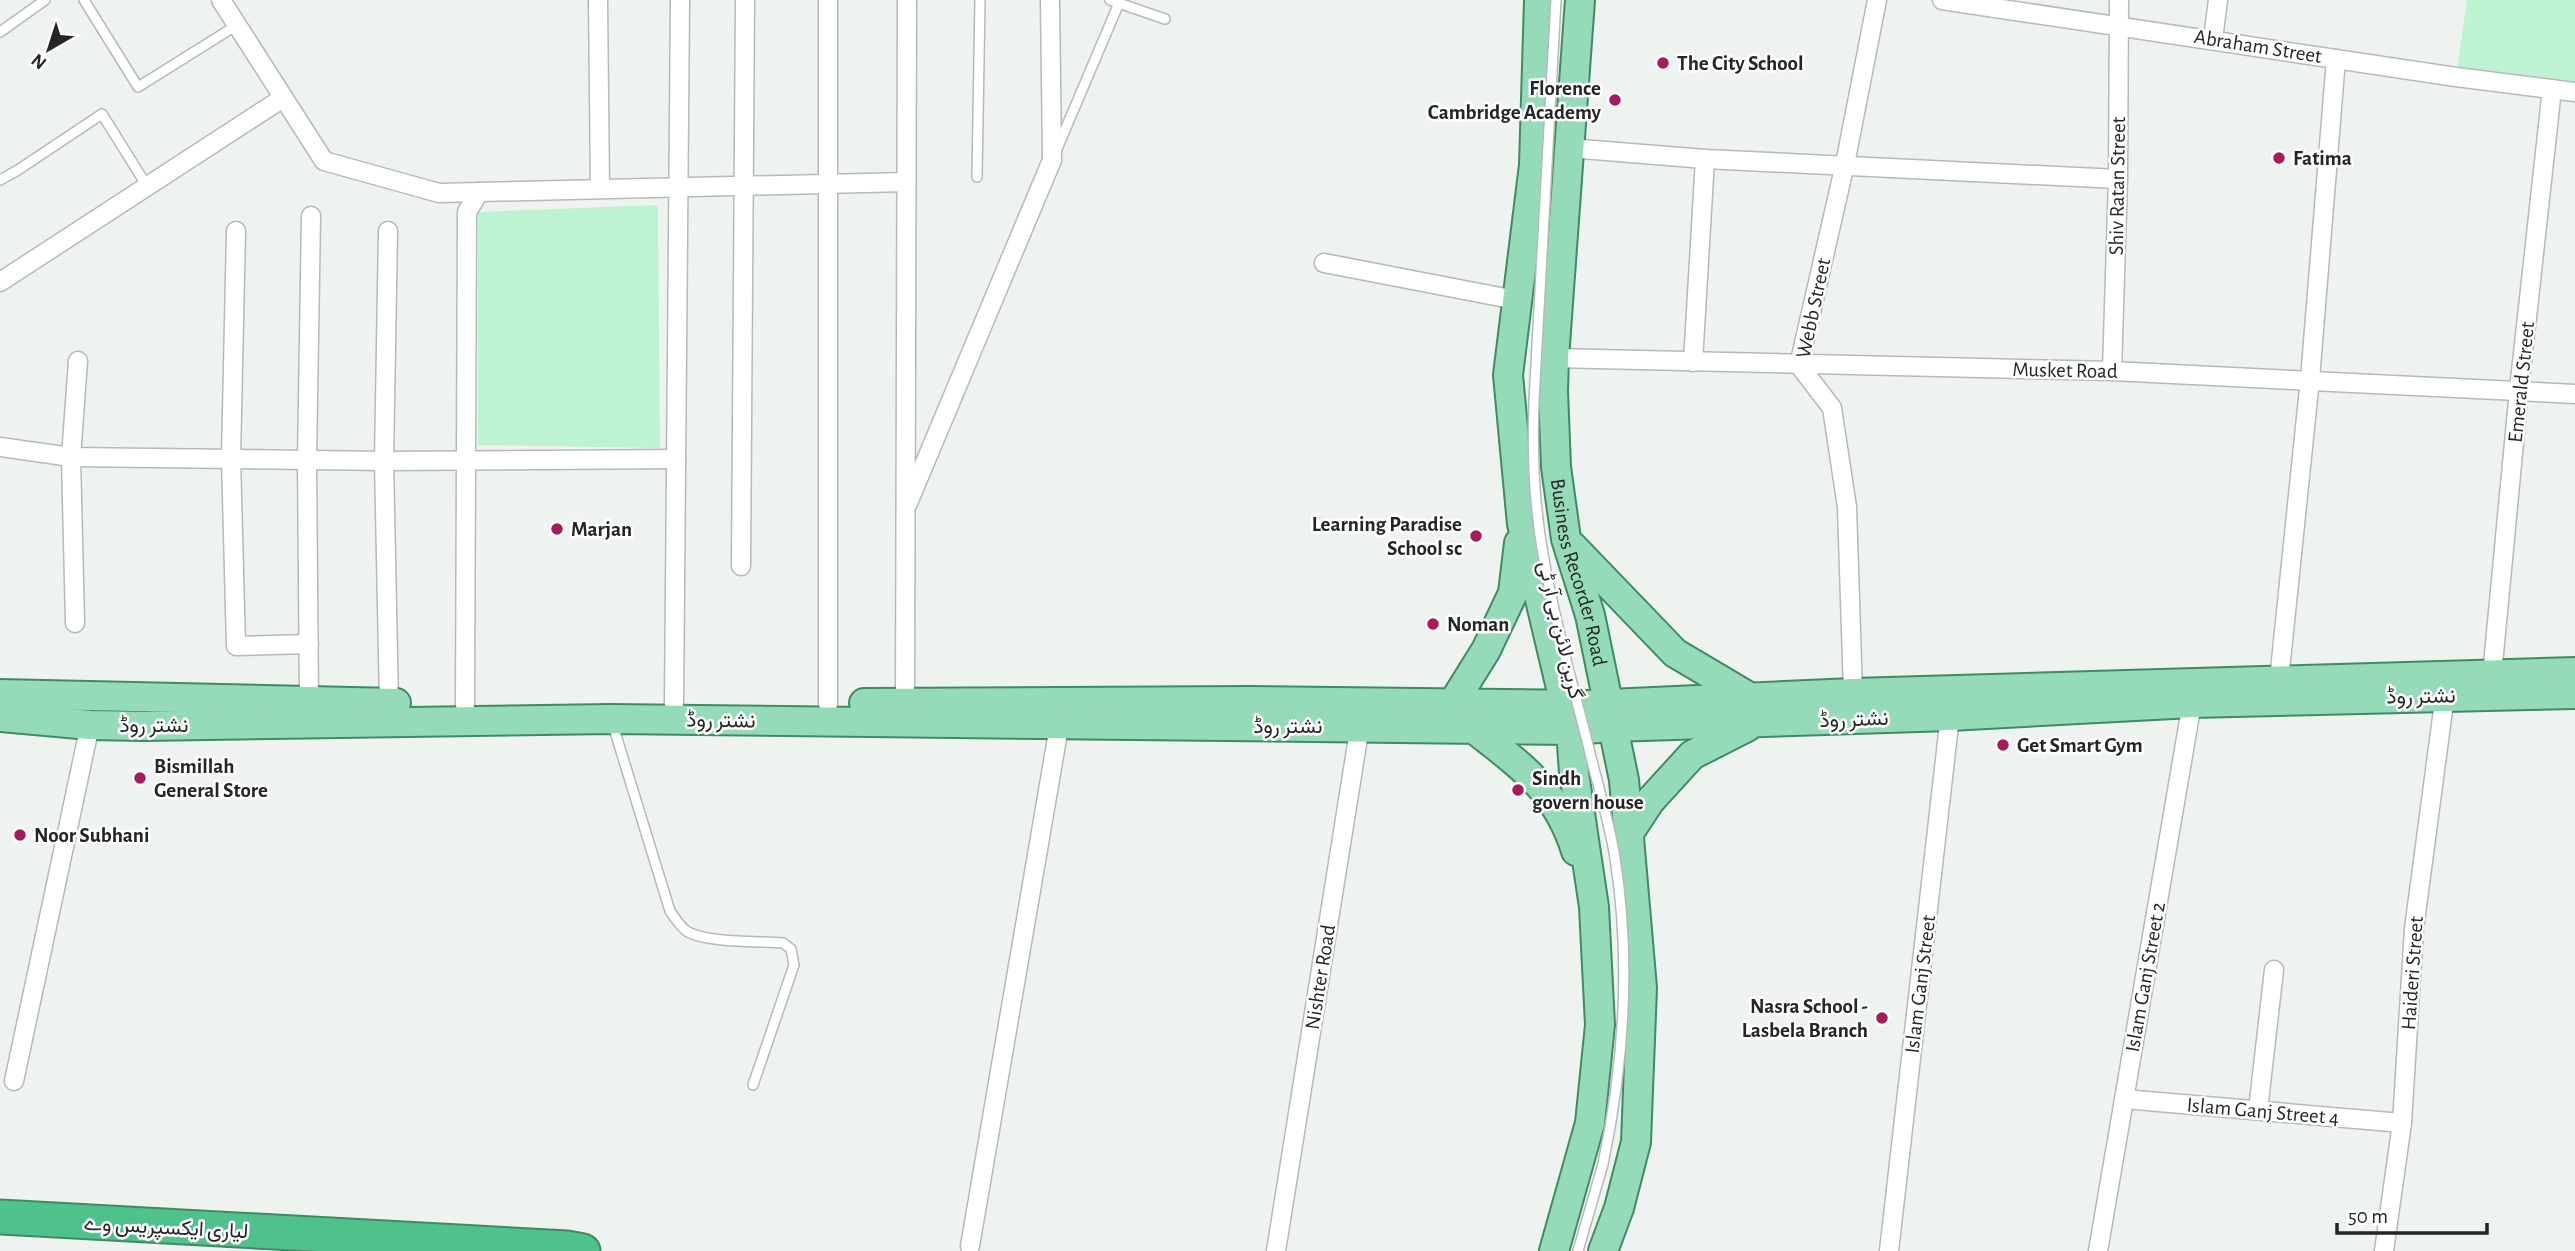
<svg xmlns="http://www.w3.org/2000/svg" width="2575" height="1251" font-family="'Alegreya Sans',Vazirmatn,sans-serif">
  <rect width="100%" height="100%" fill="#eff3f0"/>
  <g fill="#bdf2d3">
    <polygon points="2467,0 2575,0 2575,92 2456,77"/>
    <polygon points="658,205 660,448 478,445 478,212"/>
  </g>
  <g fill="none" stroke-linecap="round" stroke-linejoin="round">
    <defs>
      <g id="lane">
        <polyline points="84,0 138,87 237,25"/>
        <polyline points="1110,0 1165,19"/>
        <polyline points="0,32 45,0"/>
        <polyline points="1057,149 1119,3"/>
        <polyline points="977,177 980,0"/>
        <polyline points="0,180 18,170 102,114 147,186"/>
        <path d="M612,722l58,189c5,7 10,16 18,21 20,11 71,9 95,11l8,6 3,16 -41,120"/>
        <polyline points="1578,1251 1603,1164"/>
      </g>
      <g id="street">
        <polyline points="221,0 324,161 439,193 906,182"/>
        <polyline points="598,0 600,189"/>
        <polyline points="1942,0 2456,77 2575,92"/>
        <polyline points="2213,39 2218,0"/>
        <polyline points="1569,148 1705,159 2118,179"/>
        <polyline points="236,231 231,458 236,646 309,644"/>
        <polyline points="388,231 384,461 389,703"/>
        <polyline points="1324,263 1516,300"/>
        <polyline points="0,282 283,98"/>
        <polyline points="1554,358 2112,371 2575,394"/>
        <polyline points="1693,362 1705,159"/>
        <polyline points="2112,371 2118,179 2119,0"/>
        <polyline points="0,447 71,457 384,461 676,459"/>
        <polyline points="908,503 1052,160 1050,0"/>
        <polyline points="741,566 745,0"/>
        <polyline points="75,623 71,457 78,361"/>
        <polyline points="2492,675 2519,390 2552,89"/>
        <polyline points="2279,680 2310,379 2336,59"/>
        <polyline points="1853,693 1847,507 1832,408 1799,365 1845,164 1877,0"/>
        <polyline points="309,702 307,460 311,216"/>
        <polyline points="905,703 907,0"/>
        <polyline points="828,704 828,0"/>
        <polyline points="465,705 467,212 479,192"/>
        <polyline points="674,705 680,0"/>
        <polyline points="14,1081 90,725"/>
        <polyline points="2124,1099 2402,1123"/>
        <polyline points="2258,1110 2274,970"/>
        <polyline points="970,1246 1061,715"/>
        <polyline points="1276,1251 1361,719"/>
        <polyline points="1889,1251 1950,716"/>
        <polyline points="2098,1251 2192,703"/>
        <polyline points="2384,1251 2402,1123 2414,929 2445,695"/>
      </g>
      <g id="primary">
        <polyline points="1539,0 1534,165 1508,375 1522,524 1571,730 1574,773 1594,907 1600,1025 1590,1123 1554,1251"/>
        <path id="s1" d="M1580,0l-26,358 -1,33 3,76 10,72 24,76 34,165 18,208 -6,154 -17,66 -16,43"/>
        <polyline points="1573,547 1675,653 1751,698"/>
        <polyline points="0,694 396,703"/>
        <polyline points="864,703 1249,701 1587,705 1853,693 2575,672"/>
        <polyline points="1453,703 1486,650 1513,593 1519,543"/>
        <polyline points="0,717 90,725 143,726 611,719 1571,730 1613,727 1950,716 2192,703 2575,694"/>
        <path d="M1474,729c47,37 83,61 102,122"/>
        <polyline points="1629,833 1650,801 1692,755 1747,727"/>
      </g>
      <polyline id="highway" points="0,1217 567,1248 583,1251"/>
    </defs>
    <use href="#lane" stroke="#b6bab7" stroke-width="12"/>
    <use href="#street" stroke="#b6bab7" stroke-width="21"/>
    <use href="#primary" stroke="#408a66" stroke-width="32"/>
    <use href="#highway" stroke="#408a66" stroke-width="37"/>
    <use href="#lane" stroke="#fff" stroke-width="9"/>
    <use href="#street" stroke="#fff" stroke-width="18"/>
    <use href="#primary" stroke="#95dab9" stroke-width="28"/>
    <use href="#highway" stroke="#4fc18a" stroke-width="33"/>
    <defs>
      <path id="lane-bridge" d="M1556,0l-22,400c-2,51 0,104 9,154 11,64 29,128 45,191 9,38 21,75 27,113 16,102 9,206 -12,306"/>
    </defs>
    <use href="#lane-bridge" stroke="#b6bab7" stroke-width="12" stroke-linecap="butt"/>
    <use href="#lane-bridge" stroke="#fff" stroke-width="9"/>
  </g>
  <g fill="#a71a5c" stroke="#fff" stroke-width="2.5">
    <circle cx="1663" cy="63" r="7"/>
    <circle cx="1615" cy="100" r="7"/>
    <circle cx="2279" cy="158" r="7"/>
    <circle cx="557" cy="529" r="7"/>
    <circle cx="1476" cy="536" r="7"/>
    <circle cx="1433" cy="624" r="7"/>
    <circle cx="2003" cy="745" r="7"/>
    <circle cx="140" cy="778" r="7"/>
    <circle cx="1518" cy="790" r="7"/>
    <circle cx="20" cy="835" r="7"/>
    <circle cx="1882" cy="1018" r="7"/>
  </g>
  <g text-anchor="middle" stroke-width="5" stroke-linejoin="round" paint-order="stroke">
    <g font-size="21" fill="#242524" stroke="#fff">
      <text transform="translate(2258 46) rotate(9)" y="7">Abraham Street</text>
      <text transform="translate(2117 186) rotate(-89)" y="7">Shiv Ratan Street</text>
      <text transform="translate(1813 308) rotate(-78)" y="7">Webb Street</text>
      <text transform="translate(2065 370) rotate(1)" y="7">Musket Road</text>
      <text transform="translate(2521 382) rotate(-84)" y="7">Emerald Street</text>
      <text dy="7" stroke="none"><textPath href="#s1" startOffset="576">Business Recorder Road</textPath></text>
      <text transform="translate(1561 630) rotate(77)" y="7">گرین لائن بی آر ٹی</text>
      <text transform="translate(2421 696) rotate(-1)" y="7">نشتر روڈ</text>
      <text transform="translate(1854 719) rotate(-2)" y="7">نشتر روڈ</text>
      <text transform="translate(721 720) rotate(1)" y="7">نشتر روڈ</text>
      <text x="154" y="732">نشتر روڈ</text>
      <text x="1288" y="733">نشتر روڈ</text>
      <text transform="translate(2412 973) rotate(-86)" y="7">Haideri Street</text>
      <text transform="translate(1320 977) rotate(-81)" y="7">Nishter Road</text>
      <text transform="translate(2145 977) rotate(-80)" y="7">Islam Ganj Street 2</text>
      <text transform="translate(1920 984) rotate(-83)" y="7">Islam Ganj Street</text>
      <text transform="translate(2263 1111) rotate(5)" y="7">Islam Ganj Street 4</text>
      <text transform="translate(166 1227) rotate(3)" y="7">لیاری ایکسپریس وے</text>
    </g>
    <g font-size="21" font-weight="bold" fill="#242524" stroke="#fff" text-anchor="start">
      <text x="1677" y="70">The City School</text>
      <text x="1601" y="95" text-anchor="end">Florence<tspan x="1601" dy="24">Cambridge Academy</tspan></text>
      <text x="2293" y="165">Fatima</text>
      <text x="1462" y="531" text-anchor="end">Learning Paradise<tspan x="1462" dy="24">School sc</tspan></text>
      <text x="571" y="536">Marjan</text>
      <text x="1447" y="631">Noman</text>
      <text x="2017" y="752">Get Smart Gym</text>
      <text x="154" y="773">Bismillah<tspan x="154" dy="24">General Store</tspan></text>
      <text x="1532" y="785">Sindh<tspan x="1532" dy="24">govern house</tspan></text>
      <text x="34" y="842">Noor Subhani</text>
      <text x="1868" y="1013" text-anchor="end">Nasra School -<tspan x="1868" dy="24">Lasbela Branch</tspan></text>
    </g>
  </g>
  <g transform="translate(49 49) rotate(219)" stroke="#ffffff" stroke-width="5" paint-order="stroke">
  <path d="M0-5L12 26L0 18L-12 26Z" fill="#242524"/>
  <text y="-10" font-size="19" font-weight="bold" text-anchor="middle" fill="#242524">N</text>
  </g>
  <path d="M2337 1223v10h150v-10" fill="none" stroke="#242524" stroke-width="3.5"/>
  <text x="2348" y="1223" font-size="21" fill="#242524" stroke="#ffffff" stroke-width="5" paint-order="stroke">50 m</text>
</svg>
